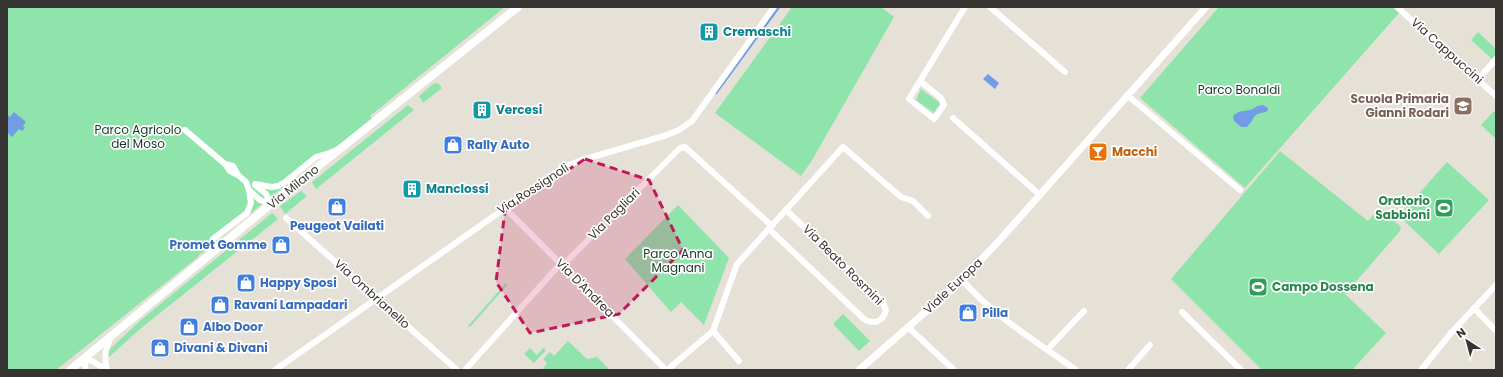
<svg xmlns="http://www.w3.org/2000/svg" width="1503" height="377" font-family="Poppins,sans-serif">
  <rect width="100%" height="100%" fill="#e5e1d7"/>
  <g fill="#8fe4ac">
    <polygon points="7,7 505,7 370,116 372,119 338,146 330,149 199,255 198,257 56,370 7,370"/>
    <polygon points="792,7 881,7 894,17 811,162 801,176 715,113"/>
    <polygon points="1219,7 1393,7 1399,13 1245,188 1140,98"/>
    <polygon points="1478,32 1496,49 1496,55 1492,59 1471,40"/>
    <polygon points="438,83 442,88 423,103 419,96 433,84"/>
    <polygon points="921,89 940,103 934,113 916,100"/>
    <polygon points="408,105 414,110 316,189 312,182"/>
    <polygon points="1494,111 1496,113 1496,139 1481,125"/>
    <polygon points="1280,151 1368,221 1380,208 1401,227 1400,231 1345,294 1386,333 1352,370 1262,370 1171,279"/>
    <polygon points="1447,162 1489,200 1439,254 1399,216"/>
    <polygon points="301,191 307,196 285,214 280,206"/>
    <polygon points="678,205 729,258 704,325 681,302 671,312 625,259"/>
    <polygon points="272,213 278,219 140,329 109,357 107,355 109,350 142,319"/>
    <polygon points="506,283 507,285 470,327 468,326"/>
    <polygon points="843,314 870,341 859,351 833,324"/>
    <polygon points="568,341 587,359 597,357 610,370 542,370 547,363 543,359 550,352 554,356"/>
    <polygon points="530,348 537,355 543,348 546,350 534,363 524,354"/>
  </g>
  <g fill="#729ce3">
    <polygon points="988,74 999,83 995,89 983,79"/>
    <path d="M1257,106l6,-1 5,3v2l-2,2c-15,2 -10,6 -19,15h-6l-7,-6 -1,-5c7,-8 17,-3 24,-10z"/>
    <polygon points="14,112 26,122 23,126 25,128 22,131 19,129 12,137 7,132 7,114 10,117"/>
  </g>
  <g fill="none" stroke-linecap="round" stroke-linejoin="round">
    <polyline stroke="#729ce3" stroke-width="2.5" points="716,93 779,7"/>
    <g stroke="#fff" stroke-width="6">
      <polyline points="990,7 1065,72"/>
      <polyline points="1397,7 1496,96"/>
      <polyline points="1478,79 1496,59"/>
      <polyline points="920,81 941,98 944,105 934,119 909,99 965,7"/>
      <polyline points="1127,95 1240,190"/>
      <polyline points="953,118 1040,195"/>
      <polyline points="185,130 225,164 230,171 238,175"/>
      <polyline points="225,164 233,166 238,175 246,182 249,190 260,200 271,204"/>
      <polyline points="255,184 272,187 278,186 285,182 316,157 336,151"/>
      <polyline points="255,185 266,194 271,204"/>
      <polyline points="504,207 666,370"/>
      <polyline points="286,218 457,370"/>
      <path d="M769,229l95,90c10,6 18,3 22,-8l-3,-9 -97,-92"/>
      <polyline points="208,256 213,239 247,213 251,203 249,190"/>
      <path d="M962,280c32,36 75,62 114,90"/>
      <polyline points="1474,308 1496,331"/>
      <polyline points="1182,312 1241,370"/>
      <polyline points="908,327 954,370"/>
      <polyline points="713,331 739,361"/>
      <polyline points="1048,349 1084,311"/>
      <polyline points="86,370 84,359 92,361 107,370"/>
      <path d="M107,370c-3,-14 -2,-20 4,-33"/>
      <polyline points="275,370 558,171 569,165 582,160 667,135 679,130 692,121 774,7"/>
      <polyline points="465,370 561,263 566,262 680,148 685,147 772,226"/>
      <polyline points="667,370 713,331 737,264 843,147 901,197 913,201 928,216"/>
      <polyline points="1128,370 1150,345"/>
      <polyline points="1421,370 1451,333 1496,285"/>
    </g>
    <polyline stroke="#fff" stroke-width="7" points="859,370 962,280 998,242 1206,7"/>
    <polyline stroke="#fff" stroke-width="8" points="70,370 271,204 518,7"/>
  </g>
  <path fill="#c2185b" fill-opacity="0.2" stroke="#c2185b" stroke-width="3" stroke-dasharray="8 5" stroke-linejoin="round" d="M585,159l64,21 34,70 -64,64 -89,19 -34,-51 9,-71z"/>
  <defs>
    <symbol id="building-square" viewBox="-11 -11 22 22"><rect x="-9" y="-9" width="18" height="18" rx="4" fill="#0f9aa8" stroke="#fff"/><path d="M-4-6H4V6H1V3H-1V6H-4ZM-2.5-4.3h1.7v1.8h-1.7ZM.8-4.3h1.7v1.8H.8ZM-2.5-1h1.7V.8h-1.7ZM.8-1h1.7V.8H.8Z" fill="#fff"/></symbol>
    <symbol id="school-square" viewBox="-11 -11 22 22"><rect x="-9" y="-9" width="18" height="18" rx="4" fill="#8d6e63" stroke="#fff"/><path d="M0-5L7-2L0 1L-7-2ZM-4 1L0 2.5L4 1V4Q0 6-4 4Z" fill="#fff"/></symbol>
    <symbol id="shop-square" viewBox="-11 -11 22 22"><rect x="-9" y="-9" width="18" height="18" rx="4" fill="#3f7fe0" stroke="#fff"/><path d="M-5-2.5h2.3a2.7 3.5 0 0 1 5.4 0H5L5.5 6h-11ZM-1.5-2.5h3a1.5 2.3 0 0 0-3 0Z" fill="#fff"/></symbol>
    <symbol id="bar-square" viewBox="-11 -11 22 22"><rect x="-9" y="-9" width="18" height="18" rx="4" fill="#e8710a" stroke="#fff"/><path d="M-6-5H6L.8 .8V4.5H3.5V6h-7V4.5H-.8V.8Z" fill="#fff"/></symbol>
    <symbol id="stadium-square" viewBox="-11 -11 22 22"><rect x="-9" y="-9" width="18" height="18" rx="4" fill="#2e9e5b" stroke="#fff"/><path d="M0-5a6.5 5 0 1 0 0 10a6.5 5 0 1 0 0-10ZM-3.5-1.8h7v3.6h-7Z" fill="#fff"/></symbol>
  </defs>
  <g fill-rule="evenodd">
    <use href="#building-square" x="698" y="21" width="22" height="22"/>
    <use href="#school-square" x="1452" y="95" width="22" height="22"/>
    <use href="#building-square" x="471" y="99" width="22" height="22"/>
    <use href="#shop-square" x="442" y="134" width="22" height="22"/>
    <use href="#bar-square" x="1087" y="141" width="22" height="22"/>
    <use href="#building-square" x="401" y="178" width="22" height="22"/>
    <use href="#shop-square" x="326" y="196" width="22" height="22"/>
    <use href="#stadium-square" x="1433" y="197" width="22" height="22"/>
    <use href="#shop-square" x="270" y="234" width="22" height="22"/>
    <use href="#shop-square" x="235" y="272" width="22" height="22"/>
    <use href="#stadium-square" x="1247" y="276" width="22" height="22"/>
    <use href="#shop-square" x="209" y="294" width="22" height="22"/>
    <use href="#shop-square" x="957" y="302" width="22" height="22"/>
    <use href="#shop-square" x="178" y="316" width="22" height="22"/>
    <use href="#shop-square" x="149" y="337" width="22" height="22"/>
  </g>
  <g text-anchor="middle" stroke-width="3.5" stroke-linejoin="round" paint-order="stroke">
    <g font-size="12" font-weight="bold" fill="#0d838f" stroke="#fff" text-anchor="start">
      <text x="723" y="36">Cremaschi</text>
      <text x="496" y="114">Vercesi</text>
      <text x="426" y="193">Manclossi</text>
    </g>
    <g font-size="12" fill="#363430" stroke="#fff">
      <text transform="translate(1447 51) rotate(42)" y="4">Via Cappuccini</text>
      <text transform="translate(293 187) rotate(-39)" y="4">Via Milano</text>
      <text transform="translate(533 189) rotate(-33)" y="4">Via Rossignoli</text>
      <text transform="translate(614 214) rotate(-45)" y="4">Via Pagliari</text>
      <text transform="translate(843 265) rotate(45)" y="4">Via Beato Rosmini</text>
      <text transform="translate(953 286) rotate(-43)" y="4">Viale Europa</text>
      <text transform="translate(585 288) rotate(45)" y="4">Via D'Andrea</text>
      <text transform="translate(372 294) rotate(42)" y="4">Via Ombrianello</text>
    </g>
    <g font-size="12" fill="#143822" stroke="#fff">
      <text x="1239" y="94">Parco Bonaldi</text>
      <text x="138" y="134">Parco Agricolo<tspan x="138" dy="14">del Moso</tspan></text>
      <text x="678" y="258">Parco Anna<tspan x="678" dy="14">Magnani</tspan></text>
    </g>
    <g font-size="12" font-weight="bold" fill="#785e54" stroke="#fff" text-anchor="end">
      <text x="1449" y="103">Scuola Primaria<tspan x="1449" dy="14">Gianni Rodari</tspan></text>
    </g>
    <g font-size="12" font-weight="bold" fill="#366cbe" stroke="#fff" text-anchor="start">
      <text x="467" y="149">Rally Auto</text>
      <text x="337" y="230" text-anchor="middle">Peugeot Vailati</text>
      <text x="267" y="249" text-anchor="end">Promet Gomme</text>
      <text x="260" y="287">Happy Sposi</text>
      <text x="234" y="309">Ravani Lampadari</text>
      <text x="982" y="317">Pilla</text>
      <text x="203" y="331">Albo Door</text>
      <text x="174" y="352">Divani &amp; Divani</text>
    </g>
    <g font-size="12" font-weight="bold" fill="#c56008" stroke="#fff" text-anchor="start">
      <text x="1112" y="156">Macchi</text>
    </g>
    <g font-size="12" font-weight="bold" fill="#27864d" stroke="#fff" text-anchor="end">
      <text x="1430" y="205">Oratorio<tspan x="1430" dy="14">Sabbioni</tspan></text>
      <text x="1272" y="291" text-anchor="start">Campo Dossena</text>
    </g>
  </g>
  <rect width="1503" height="377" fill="none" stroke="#363430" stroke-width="16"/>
  <g transform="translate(1467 341) rotate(324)" stroke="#ffffff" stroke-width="3" paint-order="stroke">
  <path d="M0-3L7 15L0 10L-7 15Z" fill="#363430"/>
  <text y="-6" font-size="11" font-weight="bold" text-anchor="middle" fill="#363430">N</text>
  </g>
</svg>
